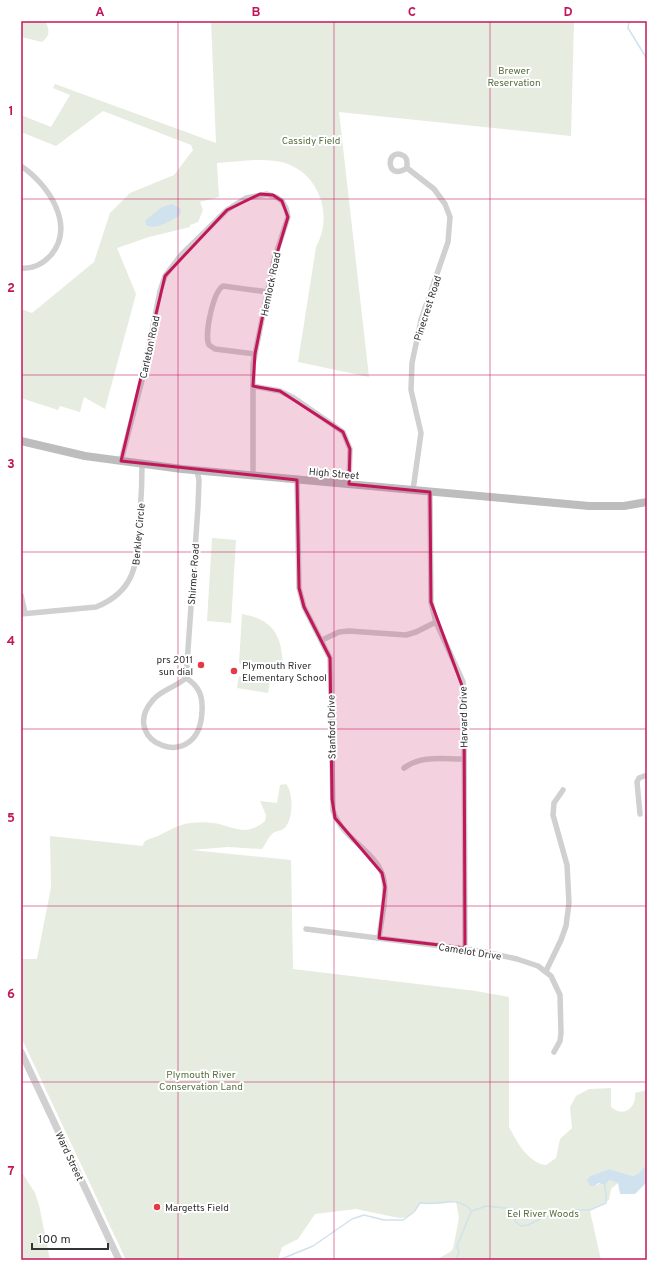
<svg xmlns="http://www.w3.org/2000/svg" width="668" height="1281" font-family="Overpass,sans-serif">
  <rect width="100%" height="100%" fill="#fff"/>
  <g fill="#e6ecdf">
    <path d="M21,21h24c5,9 5,15 -3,21l-21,-5z"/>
    <path d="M211,21h363l-3,115 -232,-24 30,265 -71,-15 18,-115c19,-34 1,-80 -40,-86 -19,-3 -40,1 -59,2l2,34 -19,5 3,8 -5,12 -8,3v2l-41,10 -32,11 19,46 -31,115 -21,-12 -4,15 -20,-6 -2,4 -37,-12v-89l11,4 62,-51 16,-49 20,-20 44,-18 19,-25 -2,-5 -88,-34 -47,35 -35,-14v-17l30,12 19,-32 -17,-7 2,-4 161,59z"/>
    <polygon points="212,538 236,540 231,623 207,621"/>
    <path d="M242,614c34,6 40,24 41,55l-39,-2 -5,-4z"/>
    <polygon points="239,676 270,681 268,693 237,688"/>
    <path d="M286,784c7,8 7,29 2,39 -3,8 -10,7 -15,10 -4,3 -8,12 -11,16l-34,-2 -37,3 100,10 2,109 183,22 33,6v130c8,15 19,36 37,38l10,-7 4,-19 12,-11 -2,-21 6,-11 13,-7 22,-1v19c12,11 26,1 24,-14l12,-3v74l-8,9 -6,3 -24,-7 -19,7 4,10 15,-6 9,3 -7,6 -2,11 -19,11 11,49h-165l14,-8 3,-3 6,-31 -3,-17 -15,3 -20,-1 -13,14 -9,1 -43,-9 -41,5 -17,25 -16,8 -4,13h-152l-105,-223v-78h16l14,-72 -1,-51 93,10 1,-4c5,-4 10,-4 16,-7 10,-5 20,-11 31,-12 7,-1 15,-1 22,0 21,3 32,15 52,-2l1,-6 -6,-14 17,2 3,-18z"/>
    <polygon points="21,1171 35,1193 39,1205 50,1260 21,1260"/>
  </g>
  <g fill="#cfe2ee">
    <path d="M172,204l9,5 -1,6c-8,5 -24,16 -34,10l-1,-4 2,-2 15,-12z"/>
    <polygon points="647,1164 647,1182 635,1194 620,1194 618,1183 609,1180 605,1185 599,1183 594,1186 590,1186 587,1180 590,1176 609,1169 633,1176 639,1173"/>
  </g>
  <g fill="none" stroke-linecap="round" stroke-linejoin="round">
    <g stroke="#cfe2ee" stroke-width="1.5">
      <polyline points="629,21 628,28 647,59"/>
      <path d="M279,1260l34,-14 39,-27 12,-4 20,5h19l11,-8 6,-9c22,3 36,-9 52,8l14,-5 28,3 3,5 -2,7 6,5 7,-1 16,-8 17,-1 15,-6h14l16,-7c1,-6 -1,-12 -1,-18"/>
      <polyline points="455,1260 459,1253 457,1246 471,1212"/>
    </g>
    <g stroke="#d0d0d0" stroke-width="5.5">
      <path d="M21,166c27,18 55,59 30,89 -8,9 -18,14 -30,13"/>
      <path d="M407,168c-22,14 -21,-20 -5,-13 6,2 5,8 5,13l27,21 11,15 5,13 -2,25 -27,78 -9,43 -1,27 10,43 -8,57"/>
      <path d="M255,354l-40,-5 -6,-4c-5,-10 4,-53 14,-59l45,6"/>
      <polyline points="253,386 280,391 294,398 343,432 350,449 349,484"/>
      <polyline points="121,461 142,380 160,291 165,276 181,255 227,210 246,198 267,194 276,197 282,201 286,208 288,217 274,260 253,364 253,476"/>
      <path d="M297,480l2,108 5,19 26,51 3,152c8,29 46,42 51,70 3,18 -3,40 -5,58"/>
      <polyline points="430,492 431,602 436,622 463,682 464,691 465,948"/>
      <polyline points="21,595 25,613"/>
      <path d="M21,614l75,-7c40,-16 41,-44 43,-81 2,-21 3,-41 3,-62"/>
      <polyline points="322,640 339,632 349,631 406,635 416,632 436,622"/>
      <path d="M186,678c13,8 17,18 16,33 -2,65 -86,31 -49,-11 8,-10 23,-13 33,-22l12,-171 1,-27 -2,-9"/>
      <path d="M404,768c17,-13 39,-9 59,-9"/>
      <polyline points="640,814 637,782 639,778 647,775"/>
      <polyline points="306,929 481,951 517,959 538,966 551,976 560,995 561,1033 560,1041 554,1052"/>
      <polyline points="546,971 561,940 566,926 569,903 567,865 553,815 554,803 563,790"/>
    </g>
    <polyline stroke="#d0d0d0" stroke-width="7" points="21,1052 119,1260"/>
    <polyline stroke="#bdbdbd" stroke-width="8" points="21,441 85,456 182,469 589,506 624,506 647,502"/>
  </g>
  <path fill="#c2185b" fill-opacity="0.2" stroke="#c2185b" stroke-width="3" stroke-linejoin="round" d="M260,194l13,1 9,6 6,16 -16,53 -17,84 -2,32 27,5 63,41 7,17 -1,35 81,8 1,110 33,89 1,257 -86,-10 6,-51 -3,-14 -47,-55 -3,-19 -2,-141 -26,-51 -5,-19 -2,-108 -176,-19 44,-185 62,-66z"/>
  <path fill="none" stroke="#c2185b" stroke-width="1" stroke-opacity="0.55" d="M178,21v1239M334,21v1239M490,21v1239M21,199h626M21,375h626M21,552h626M21,729h626M21,906h626M21,1082h626"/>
  <g fill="#e63946" stroke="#fff" stroke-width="1.5">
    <circle cx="201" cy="665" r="4"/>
    <circle cx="234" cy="671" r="4"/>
    <circle cx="157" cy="1207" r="4"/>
  </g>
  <g text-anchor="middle" stroke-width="4" stroke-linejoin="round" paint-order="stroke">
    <g font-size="10" fill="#56703f" stroke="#fff">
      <text x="514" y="74">Brewer<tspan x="514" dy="12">Reservation</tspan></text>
      <text x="311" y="144">Cassidy Field</text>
      <text x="201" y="1078">Plymouth River<tspan x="201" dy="12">Conservation Land</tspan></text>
      <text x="543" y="1217">Eel River Woods</text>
    </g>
    <g font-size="10" fill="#333" stroke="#fff">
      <text transform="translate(270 284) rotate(-78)" y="4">Hemlock Road</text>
      <text transform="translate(427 308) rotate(-72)" y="4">Pinecrest Road</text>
      <text transform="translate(149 347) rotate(-78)" y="4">Carleton Road</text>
      <text transform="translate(334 473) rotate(5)" y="4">High Street</text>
      <text transform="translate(138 534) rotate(-85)" y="4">Berkley Circle</text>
      <text transform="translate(193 574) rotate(-86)" y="4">Shirmer Road</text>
      <text transform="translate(463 717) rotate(-91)" y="4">Harvard Drive</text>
      <text transform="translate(331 727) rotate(-91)" y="4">Stanford Drive</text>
      <text transform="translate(470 951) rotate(9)" y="4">Camelot Drive</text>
      <text transform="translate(70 1156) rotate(65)" y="4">Ward Street</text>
    </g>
    <g font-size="10" fill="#333" stroke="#fff" text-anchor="start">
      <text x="193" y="663" text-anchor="end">prs 2011<tspan x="193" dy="12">sun dial</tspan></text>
      <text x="242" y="669">Plymouth River<tspan x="242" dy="12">Elementary School</tspan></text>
      <text x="165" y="1211">Margetts Field</text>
    </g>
  </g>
  <rect width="668" height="1281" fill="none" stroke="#ffffff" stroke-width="44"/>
  <path d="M32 1243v6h76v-6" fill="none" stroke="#333333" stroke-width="2"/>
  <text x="38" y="1243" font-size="12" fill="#333333" stroke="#ffffff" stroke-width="3" paint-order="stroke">100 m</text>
  <rect x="22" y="22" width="624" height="1237" fill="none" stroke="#c2185b" stroke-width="1.5"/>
  <g font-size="13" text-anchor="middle" font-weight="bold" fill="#c2185b">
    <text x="100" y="16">A</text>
    <text x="256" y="16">B</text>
    <text x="412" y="16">C</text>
    <text x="568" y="16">D</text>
    <text x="11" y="115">1</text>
    <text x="11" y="292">2</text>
    <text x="11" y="468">3</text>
    <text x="11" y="645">4</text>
    <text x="11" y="822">5</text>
    <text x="11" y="998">6</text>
    <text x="11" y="1175">7</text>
  </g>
</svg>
